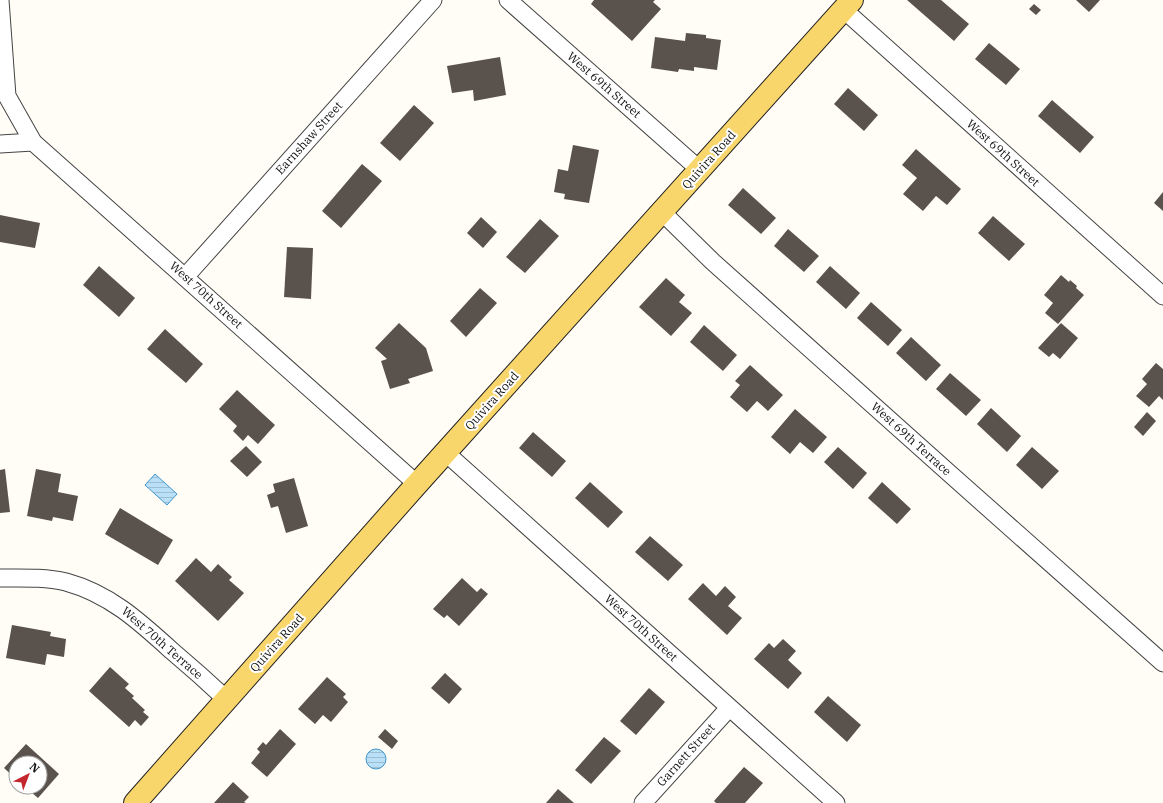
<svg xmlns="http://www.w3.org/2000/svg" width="1163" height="803" font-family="'IBM Plex Serif',serif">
  <defs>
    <pattern id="water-rules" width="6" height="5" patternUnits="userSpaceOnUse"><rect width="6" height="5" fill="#b9e0f7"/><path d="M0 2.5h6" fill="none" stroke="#9ebfd3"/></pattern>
  </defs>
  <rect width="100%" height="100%" fill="#fffdf5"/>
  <g fill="url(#water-rules)" stroke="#3f96cf">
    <polygon points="155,474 177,494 167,505 145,485"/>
    <circle cx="376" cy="759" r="10"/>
  </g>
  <g fill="#5a524d">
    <polygon points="594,0 655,0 653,2 661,9 632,41 591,4"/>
    <polygon points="907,0 941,0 969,24 954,41"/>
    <polygon points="1076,0 1100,0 1089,12"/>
    <polygon points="1034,4 1041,10 1036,15 1029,9"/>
    <polygon points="686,33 706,35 706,38 721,40 717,70 694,67 694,71 679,69 678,72 651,68 655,37 685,41"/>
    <polygon points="989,43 1020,69 1006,85 975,59"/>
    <polygon points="500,57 506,95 474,101 473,90 452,93 447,66"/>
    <polygon points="848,88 878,115 864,131 834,104"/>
    <polygon points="1052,100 1094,137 1080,153 1038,116"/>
    <polygon points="414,105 434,123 400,161 380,143"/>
    <polygon points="573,145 599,150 589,203 564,199 565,194 554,192 558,169 568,171"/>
    <polygon points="916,149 961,189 947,205 936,196 923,211 903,194 917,178 902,165"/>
    <polygon points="362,164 382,181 341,228 322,211"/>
    <polygon points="743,188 776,218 761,234 728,205"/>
    <polygon points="1163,192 1163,211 1154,203"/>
    <polygon points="0,215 40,223 35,248 0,242"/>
    <polygon points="993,216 1025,244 1009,261 978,233"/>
    <polygon points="481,217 497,232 483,248 467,233"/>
    <polygon points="540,219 559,236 525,273 506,257"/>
    <polygon points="788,229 819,256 804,272 774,246"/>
    <polygon points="287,247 313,248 311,299 284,297"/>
    <polygon points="99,266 135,298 119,317 83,285"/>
    <polygon points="830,266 860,293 846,309 816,282"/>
    <polygon points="1061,275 1069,282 1070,280 1077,286 1076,288 1084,295 1058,324 1045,313 1053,303 1044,295"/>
    <polygon points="666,278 685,295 679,302 692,313 671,336 639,307"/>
    <polygon points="480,288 497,303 466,337 450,321"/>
    <polygon points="871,302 902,330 888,346 857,318"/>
    <polygon points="399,323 426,348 433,371 408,379 410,383 390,389 381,361 387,359 375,348"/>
    <polygon points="1061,323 1078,338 1060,359 1053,353 1049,357 1038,348"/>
    <polygon points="704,325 737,355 723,371 690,342"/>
    <polygon points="165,329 203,364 186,383 147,349"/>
    <polygon points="911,337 941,365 926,381 896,353"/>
    <polygon points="1156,363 1163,369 1163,400 1159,396 1149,407 1136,396 1147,384 1142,379"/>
    <polygon points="750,365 783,395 768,411 757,401 747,412 730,397 740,385 735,381"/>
    <polygon points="950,373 981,400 966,416 936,389"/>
    <polygon points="237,390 275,425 258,444 248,435 243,441 233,431 237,426 219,409"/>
    <polygon points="991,408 1021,436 1007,452 977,424"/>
    <polygon points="795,409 827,437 813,453 800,442 790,454 771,437"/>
    <polygon points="1147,412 1156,421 1143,436 1134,427"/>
    <polygon points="533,432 566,461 552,477 519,448"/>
    <polygon points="246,446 262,462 247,477 230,461"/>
    <polygon points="838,447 867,473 853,489 824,462"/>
    <polygon points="1032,447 1059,471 1042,489 1016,465"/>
    <polygon points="5,469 10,512 0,513 0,470"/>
    <polygon points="36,469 61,474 58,492 78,496 73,521 53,517 52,521 27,516"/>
    <polygon points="294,478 308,526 286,533 278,506 271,508 267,495 275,492 273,484"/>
    <polygon points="590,482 623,512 608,528 575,498"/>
    <polygon points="882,482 911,509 897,524 868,498"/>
    <polygon points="120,508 173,540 158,565 105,534"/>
    <polygon points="650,536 683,565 668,581 635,552"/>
    <polygon points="196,558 211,572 218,564 232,577 229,580 244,593 218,621 175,581"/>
    <polygon points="462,578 477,592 481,588 488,594 459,626 447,615 444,618 433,609"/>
    <polygon points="703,583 716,596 725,586 736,597 728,606 742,618 727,635 688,599"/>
    <polygon points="12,625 51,632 50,636 66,639 64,657 47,654 45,665 6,658"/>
    <polygon points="783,639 796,651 788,660 802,673 788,689 754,659 769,643 774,648"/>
    <polygon points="110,667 129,684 125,688 134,696 132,698 145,710 143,712 149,717 141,726 135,720 129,727 89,691"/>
    <polygon points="445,673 462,689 449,704 431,688"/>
    <polygon points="327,677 346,694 343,697 348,702 331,722 323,715 315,724 298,709"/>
    <polygon points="649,688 665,702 636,735 620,721"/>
    <polygon points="828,696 861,725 847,742 814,712"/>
    <polygon points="280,729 296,744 267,777 251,763 260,752 257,749 263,742 266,745"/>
    <polygon points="385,729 398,741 392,749 378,737"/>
    <polygon points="604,737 621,751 591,784 575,770"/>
    <polygon points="26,744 59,774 38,798 25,787 40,787 40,763 16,763 16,779 4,768"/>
    <polygon points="744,767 763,783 745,803 716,803 714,801"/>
    <polygon points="233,782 249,797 244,802 246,803 214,803"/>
    <polygon points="558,789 574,803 546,803"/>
  </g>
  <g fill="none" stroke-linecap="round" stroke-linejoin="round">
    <defs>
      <g id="minor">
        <polyline points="0,0 7,96 33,142 417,484"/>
        <polyline points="508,0 700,170"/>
        <polyline points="843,9 1163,296"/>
        <polyline points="0,144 33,142"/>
        <polyline points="662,212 713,262 949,473 1163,663"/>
        <polyline points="185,277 433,0"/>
        <polyline points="446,453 836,803"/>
        <path d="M0,578c22,0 45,-1 66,4 44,12 74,40 106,69 19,16 37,32 55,49"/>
        <polyline points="643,803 729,708"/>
      </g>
      <polyline id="primary" points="135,803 417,484 852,0"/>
    </defs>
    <use href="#minor" stroke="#444" stroke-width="19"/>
    <use href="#primary" stroke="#222" stroke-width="24"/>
    <use href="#minor" stroke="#fff" stroke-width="17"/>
    <use href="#primary" stroke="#f9d66b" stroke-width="22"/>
  </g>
  <g text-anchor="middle" stroke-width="4" stroke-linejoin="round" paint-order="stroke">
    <g font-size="12" fill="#111" stroke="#fff">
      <text transform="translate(604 85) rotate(41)" y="4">West 69th Street</text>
      <text transform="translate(309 138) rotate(-48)" y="4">Earnshaw Street</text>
      <text transform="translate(1003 153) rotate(42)" y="4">West 69th Street</text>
      <text transform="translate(709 160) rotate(-48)" y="4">Quivira Road</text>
      <text transform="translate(206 295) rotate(42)" y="4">West 70th Street</text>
      <text transform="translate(492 401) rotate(-48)" y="4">Quivira Road</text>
      <text transform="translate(911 439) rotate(42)" y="4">West 69th Terrace</text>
      <text transform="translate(641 628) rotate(42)" y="4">West 70th Street</text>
      <text transform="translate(162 643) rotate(41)" y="4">West 70th Terrace</text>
      <text transform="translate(277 643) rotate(-48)" y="4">Quivira Road</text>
      <text transform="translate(686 755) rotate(-48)" y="4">Garnett Street</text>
    </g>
  </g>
  <g transform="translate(28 775) rotate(42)"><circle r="19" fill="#ffffff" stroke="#a0a0a0"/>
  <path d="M0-3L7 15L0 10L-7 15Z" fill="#c4262e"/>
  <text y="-6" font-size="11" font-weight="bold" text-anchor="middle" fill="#111111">N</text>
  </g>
</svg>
